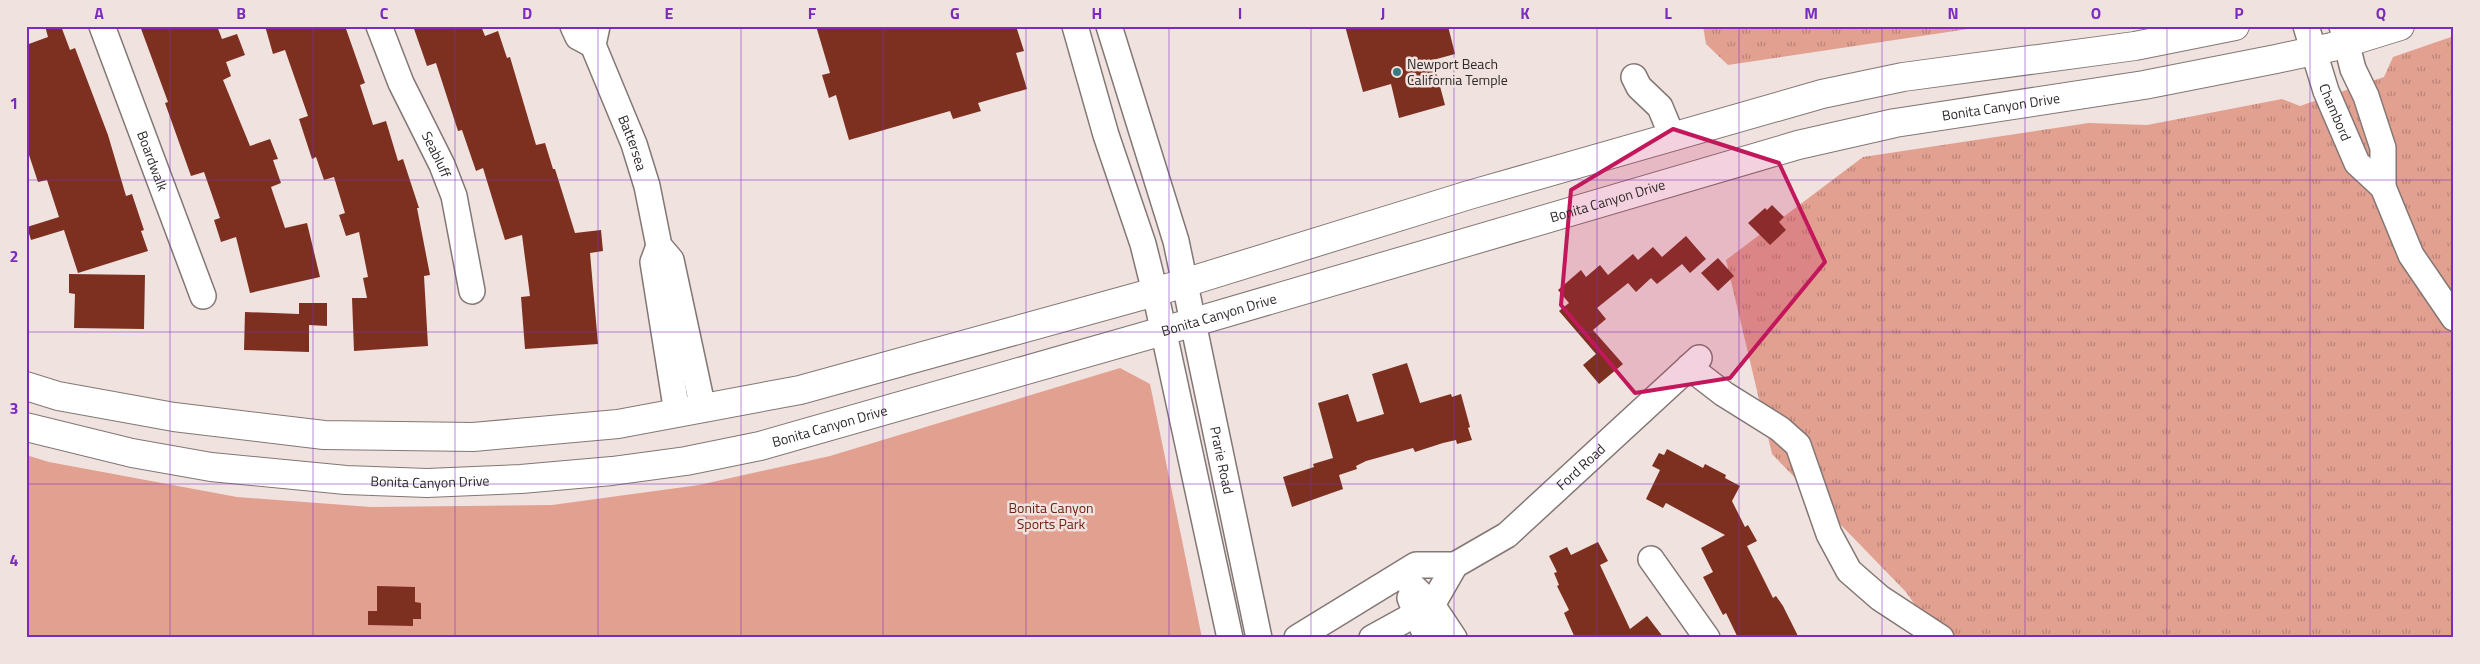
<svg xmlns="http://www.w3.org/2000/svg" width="2480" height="664" font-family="'Titillium Web',sans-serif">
  <defs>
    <pattern id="grass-tufts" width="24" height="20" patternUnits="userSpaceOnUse" patternTransform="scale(1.25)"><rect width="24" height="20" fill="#e2a091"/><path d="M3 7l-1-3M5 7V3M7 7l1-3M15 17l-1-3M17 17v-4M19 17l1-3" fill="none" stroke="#b88376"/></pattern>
  </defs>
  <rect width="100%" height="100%" fill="#f0e2df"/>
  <g fill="url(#grass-tufts)">
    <polygon points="1703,26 1988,26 1728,65 1706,44"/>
    <polygon points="2454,36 2454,638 1938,638 1906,592 1772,454 1726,260 1863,157 2089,123 2147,125 2282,99 2300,106 2384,77 2393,57"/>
  </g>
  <polygon fill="#e2a091" points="1120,368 1150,384 1202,638 26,638 26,455 49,462 237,497 371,507 552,505 699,485 830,456"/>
  <g fill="#7e3020">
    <polygon points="45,26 61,26 70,50 75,48 108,135 126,196 132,194 144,230 141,231 148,251 78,273 64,230 31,240 27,227 59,217 47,180 38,182 29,155 26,155 26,45 48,37"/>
    <polygon points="140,26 217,26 222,39 237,34 245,55 226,62 231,76 223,80 250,146 270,139 278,159 273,160 281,183 271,187 285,228 307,223 320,277 250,293 236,237 221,242 214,220 220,218 204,172 191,176 165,103 168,102"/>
    <polygon points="265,26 345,26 365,83 360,85 373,125 386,121 398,161 403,159 419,208 417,208 430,275 424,276 428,346 354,351 352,298 367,298 363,278 368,277 359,232 346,236 339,215 345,213 334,177 324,180 316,157 312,159 299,119 308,116 285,50 273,54"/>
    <polygon points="413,26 481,26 485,36 498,31 507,58 510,57 536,145 545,143 553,169 555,169 575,233 601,230 603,251 590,253 598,344 525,349 521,297 530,296 522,235 505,240 483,168 476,171 462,130 458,131 436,63 427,66"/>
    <polygon points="816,26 1016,26 1024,51 1016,53 1027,89 978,103 981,111 953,119 950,111 849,140 836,95 829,98 822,75 830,73"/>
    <polygon points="1345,26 1448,26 1455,54 1433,60 1445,105 1399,118 1391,84 1363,92"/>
    <polygon points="1772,205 1784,217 1779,222 1786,230 1770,245 1748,223 1765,208 1767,210"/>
    <polygon points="1686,236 1706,259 1690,273 1682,264 1657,284 1651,278 1636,292 1628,283 1597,308 1606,319 1593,330 1623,364 1599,384 1583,365 1596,354 1559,311 1569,303 1558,290 1581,270 1586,277 1600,265 1608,275 1633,254 1638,260 1653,247 1662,257"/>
    <polygon points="1718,258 1734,276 1718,291 1701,273"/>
    <polygon points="69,274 145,275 144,329 74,328 75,294 69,293"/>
    <polygon points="299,303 327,303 327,326 309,325 309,352 244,350 245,312 299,314"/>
    <polygon points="1407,363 1420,403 1451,394 1452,397 1461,394 1470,427 1468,428 1472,440 1457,444 1456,440 1443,443 1415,452 1413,448 1366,461 1356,466 1357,469 1339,475 1343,489 1292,507 1283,477 1314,467 1313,464 1333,458 1318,403 1348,394 1357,422 1384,414 1372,374"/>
    <polygon points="1667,449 1703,468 1705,464 1726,475 1725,478 1740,486 1732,501 1745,527 1748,525 1757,541 1747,546 1773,598 1776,596 1783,606 1799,638 1738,638 1726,613 1723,615 1703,577 1713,572 1701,548 1725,535 1666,503 1663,508 1646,499 1660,470 1652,466 1659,453 1664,455"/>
    <polygon points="1598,542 1608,561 1600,565 1630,629 1647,616 1664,638 1575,638 1564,613 1569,610 1557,586 1559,585 1554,573 1557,572 1549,556 1567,547 1571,555"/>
    <polygon points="377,586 415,587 415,602 421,603 421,619 413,619 413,626 368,625 368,611 377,611"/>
  </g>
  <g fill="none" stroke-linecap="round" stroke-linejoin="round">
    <defs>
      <g id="minor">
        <path id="s1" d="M102,26l101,270"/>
        <path id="s2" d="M379,26l22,57 41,82 12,31 18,95"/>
        <polyline points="573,26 578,37 593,45"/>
        <path id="s3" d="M597,26l-4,19 41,99 13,42 12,60 12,14 32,149"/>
        <polyline points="1075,26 1106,135 1143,244 1155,292 1230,638"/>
        <path id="s4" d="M1109,26l67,215 83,397"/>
        <path id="s5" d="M2306,26l20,65 31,72 26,24"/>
        <polyline points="2342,26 2353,69 2366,96 2383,148 2383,187 2411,255 2454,318"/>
        <polyline points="1634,77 1639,87 1660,107 1672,136"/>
        <polyline points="659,246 653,262 677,413"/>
        <polyline points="1689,367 1724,394 1780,429 1798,445 1829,534 1849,571 1880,598 1941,638"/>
        <polyline points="1651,559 1707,638"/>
        <polyline points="1401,575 1432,605 1454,638"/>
        <polyline points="1410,598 1427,638"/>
        <path id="s6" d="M1297,638l119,-73h39l52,-30 192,-177"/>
        <polyline points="1372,638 1432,605 1455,565"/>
      </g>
      <g id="major">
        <polyline points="26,386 58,396 174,417 324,435 473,437 618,424 800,390 1155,292 1469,195 1822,94 1903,77 2135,46 2235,26"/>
        <path id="s7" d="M26,427l106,26 79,14 135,13 81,3 94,-4 91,-8 74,-10 74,-15 431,-123 607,-178 97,-22 249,-38 132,-26 56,-12 68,-21"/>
      </g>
    </defs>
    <use href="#minor" stroke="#827774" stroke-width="28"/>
    <use href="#major" stroke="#827774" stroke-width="30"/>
    <use href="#minor" stroke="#fff" stroke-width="25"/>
    <use href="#major" stroke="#fff" stroke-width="28"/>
  </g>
  <path fill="#c2185b" fill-opacity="0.2" stroke="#c2185b" stroke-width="4" stroke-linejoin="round" d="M1673,129l106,34 46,99 -95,116 -95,15 -74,-88 10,-115z"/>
  <path fill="none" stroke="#7b2cbf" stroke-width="1" stroke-opacity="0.55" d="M170,26v612M313,26v612M455,26v612M598,26v612M741,26v612M883,26v612M1026,26v612M1169,26v612M1311,26v612M1454,26v612M1597,26v612M1739,26v612M1882,26v612M2025,26v612M2167,26v612M2310,26v612M26,180h2428M26,332h2428M26,484h2428"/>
  <circle fill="#357d83" stroke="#f0e2df" stroke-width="2" cx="1397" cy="72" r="5"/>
  <g text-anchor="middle" stroke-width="5" stroke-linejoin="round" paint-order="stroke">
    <g font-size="14" fill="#2f2a29" stroke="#f0e2df" text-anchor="start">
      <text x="1407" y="69">Newport Beach<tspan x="1407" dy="16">California Temple</tspan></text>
    </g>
    <g font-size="14" fill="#2f2a29" stroke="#f0e2df">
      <text dy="5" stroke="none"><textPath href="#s7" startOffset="2029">Bonita Canyon Drive</textPath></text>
      <text dy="5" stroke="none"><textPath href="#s5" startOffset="91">Chambord</textPath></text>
      <text dy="5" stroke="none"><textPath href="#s3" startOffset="125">Battersea</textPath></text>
      <text dy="5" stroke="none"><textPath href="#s2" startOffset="141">Seabluff</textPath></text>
      <text dy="5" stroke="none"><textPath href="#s1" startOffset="144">Boardwalk</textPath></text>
      <text dy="5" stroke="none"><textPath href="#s7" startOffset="1624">Bonita Canyon Drive</textPath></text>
      <text dy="5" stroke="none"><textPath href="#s7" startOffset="1219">Bonita Canyon Drive</textPath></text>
      <text dy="5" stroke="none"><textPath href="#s7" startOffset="814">Bonita Canyon Drive</textPath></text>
      <text dy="5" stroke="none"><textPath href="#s4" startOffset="449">Prarie Road</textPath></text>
      <text dy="5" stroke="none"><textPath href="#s6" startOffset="339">Ford Road</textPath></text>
      <text dy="5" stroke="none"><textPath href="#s7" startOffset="409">Bonita Canyon Drive</textPath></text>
    </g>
    <g font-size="14" fill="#712212" stroke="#f0e2df">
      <text x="1051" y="513">Bonita Canyon<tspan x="1051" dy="16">Sports Park</tspan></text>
    </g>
  </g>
  <rect width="2480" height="664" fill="none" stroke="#f0e2df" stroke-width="55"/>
  <rect x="28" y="28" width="2424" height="608" fill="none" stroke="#7b2cbf" stroke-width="2"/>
  <g font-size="16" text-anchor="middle" font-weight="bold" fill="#7b2cbf">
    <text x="99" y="19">A</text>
    <text x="241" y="19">B</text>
    <text x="384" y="19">C</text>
    <text x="527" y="19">D</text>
    <text x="669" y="19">E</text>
    <text x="812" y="19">F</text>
    <text x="955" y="19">G</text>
    <text x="1097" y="19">H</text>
    <text x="1240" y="19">I</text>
    <text x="1383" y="19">J</text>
    <text x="1525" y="19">K</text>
    <text x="1668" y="19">L</text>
    <text x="1811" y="19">M</text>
    <text x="1953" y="19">N</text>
    <text x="2096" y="19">O</text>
    <text x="2239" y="19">P</text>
    <text x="2381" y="19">Q</text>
    <text x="14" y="109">1</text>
    <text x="14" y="262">2</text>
    <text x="14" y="414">3</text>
    <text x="14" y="566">4</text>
  </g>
</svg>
